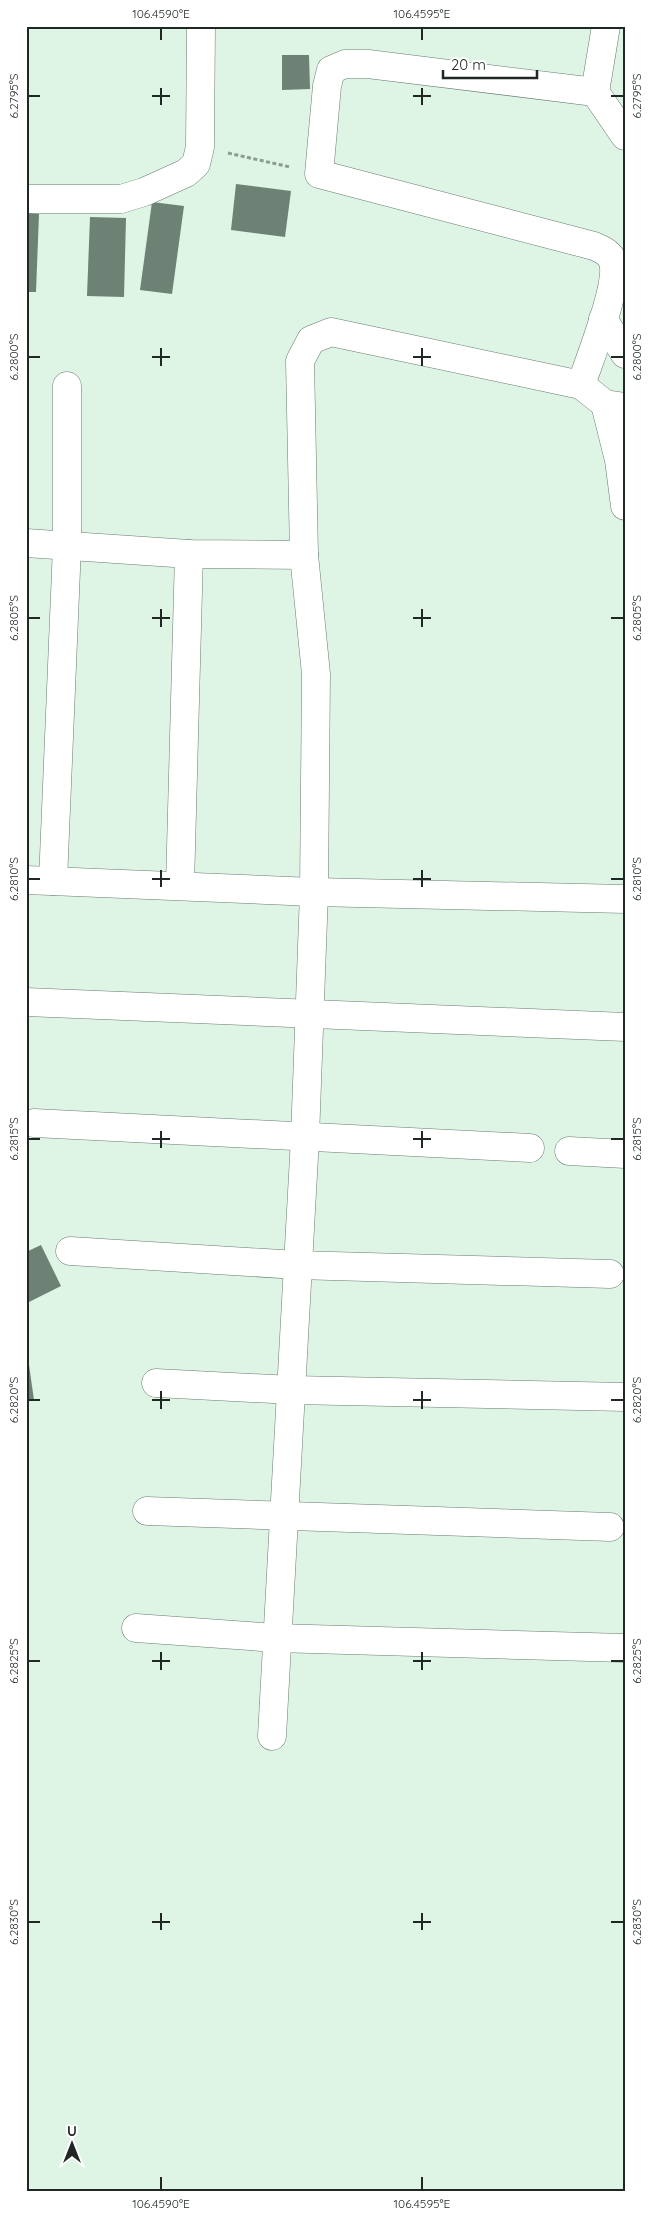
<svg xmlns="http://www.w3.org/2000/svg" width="651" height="2217" font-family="Quicksand,sans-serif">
  <rect width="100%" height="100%" fill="#def4e5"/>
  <g fill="#6d8174">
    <polygon points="282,55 309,55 310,89 282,90"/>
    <polygon points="236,184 291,191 285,237 231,230"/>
    <polygon points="152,202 184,206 172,294 140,290"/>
    <polygon points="26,213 39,214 36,292 26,292"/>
    <polygon points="90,217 126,218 124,297 87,296"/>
    <polygon points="41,1245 61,1286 29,1302 26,1297 26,1252"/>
    <polygon points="26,1344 34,1400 26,1401"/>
  </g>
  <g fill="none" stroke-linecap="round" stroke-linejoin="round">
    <defs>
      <g id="minor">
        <polyline points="606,26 595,92 625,136"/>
        <polyline points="26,199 121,199 144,192 186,173 196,164 200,147 201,26"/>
        <polyline points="603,319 625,354"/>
        <path d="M581,385c8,-25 41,-104 31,-126 -4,-7 -11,-10 -18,-13l-275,-72 8,-88 4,-16 14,-6h23l227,28"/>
        <polyline points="605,404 619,460 625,506"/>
        <polyline points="26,543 189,554 304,555"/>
        <polyline points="26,880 314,892 625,899"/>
        <polyline points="53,881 67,546 67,386"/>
        <polyline points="180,885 189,554"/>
        <polyline points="26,1002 625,1027"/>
        <polyline points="34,1123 530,1148"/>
        <polyline points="569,1151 625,1154"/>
        <polyline points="70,1251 297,1265 610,1274"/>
        <polyline points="156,1383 292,1390 625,1397"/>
        <polyline points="147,1511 610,1527"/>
        <polyline points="136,1628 276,1638 625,1648"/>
        <polyline points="272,1736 305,1138 314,892 316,674 304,555 300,361 311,340 331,332 581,385 605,404 625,407"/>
      </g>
    </defs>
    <use href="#minor" stroke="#687c6f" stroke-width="29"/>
    <polyline stroke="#8b9b90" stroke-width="3" stroke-dasharray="4 2.5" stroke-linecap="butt" points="228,153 290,167"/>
    <use href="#minor" stroke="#fff" stroke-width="28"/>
  </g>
  <path fill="none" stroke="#202823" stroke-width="2" d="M161,28v12M422,28v12M161,88v17M422,88v17M28,96h12M152,96h18M413,96h18M611,96h13M161,348v18M422,348v18M28,357h12M152,357h18M413,357h18M611,357h13M161,609v18M422,609v18M28,618h12M152,618h18M413,618h18M611,618h13M161,870v17M422,870v17M28,879h12M152,879h18M413,879h18M611,879h13M161,1131v17M422,1131v17M28,1139h12M152,1139h18M413,1139h18M611,1139h13M161,1391v18M422,1391v18M28,1400h12M152,1400h18M413,1400h18M611,1400h13M161,1652v18M422,1652v18M28,1661h12M152,1661h18M413,1661h18M611,1661h13M161,1913v17M422,1913v17M28,1922h12M152,1922h18M413,1922h18M611,1922h13M161,2177v13M422,2177v13"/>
  <rect width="651" height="2217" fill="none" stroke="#ffffff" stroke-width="55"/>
  <g transform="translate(72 2144)" stroke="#ffffff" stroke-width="4" paint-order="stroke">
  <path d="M0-4L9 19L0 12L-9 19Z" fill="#202823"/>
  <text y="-8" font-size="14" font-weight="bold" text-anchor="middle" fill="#202823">U</text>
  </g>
  <path d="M443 70v8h94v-8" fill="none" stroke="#202823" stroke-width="2.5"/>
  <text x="451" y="70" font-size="15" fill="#202823" stroke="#ffffff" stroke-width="4" paint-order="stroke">20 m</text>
  <rect x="28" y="28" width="596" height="2162" fill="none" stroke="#202823" stroke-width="2"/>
  <g font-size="12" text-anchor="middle" fill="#202823">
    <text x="161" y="18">106.4590°E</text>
    <text x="422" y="18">106.4595°E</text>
    <text transform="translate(14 96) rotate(-90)" y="4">6.2795°S</text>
    <text transform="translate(637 96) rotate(-90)" y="4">6.2795°S</text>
    <text transform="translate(14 357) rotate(-90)" y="4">6.2800°S</text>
    <text transform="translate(637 357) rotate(-90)" y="4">6.2800°S</text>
    <text transform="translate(14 618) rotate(-90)" y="4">6.2805°S</text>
    <text transform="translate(637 618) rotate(-90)" y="4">6.2805°S</text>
    <text transform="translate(14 879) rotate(-90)" y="4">6.2810°S</text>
    <text transform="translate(637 879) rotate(-90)" y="4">6.2810°S</text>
    <text transform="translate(14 1139) rotate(-90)" y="4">6.2815°S</text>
    <text transform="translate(637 1139) rotate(-90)" y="4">6.2815°S</text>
    <text transform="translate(14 1400) rotate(-90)" y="4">6.2820°S</text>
    <text transform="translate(637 1400) rotate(-90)" y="4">6.2820°S</text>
    <text transform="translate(14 1661) rotate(-90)" y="4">6.2825°S</text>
    <text transform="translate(637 1661) rotate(-90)" y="4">6.2825°S</text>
    <text transform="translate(14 1922) rotate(-90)" y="4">6.2830°S</text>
    <text transform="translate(637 1922) rotate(-90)" y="4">6.2830°S</text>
    <text x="161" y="2208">106.4590°E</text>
    <text x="422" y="2208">106.4595°E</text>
  </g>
</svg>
